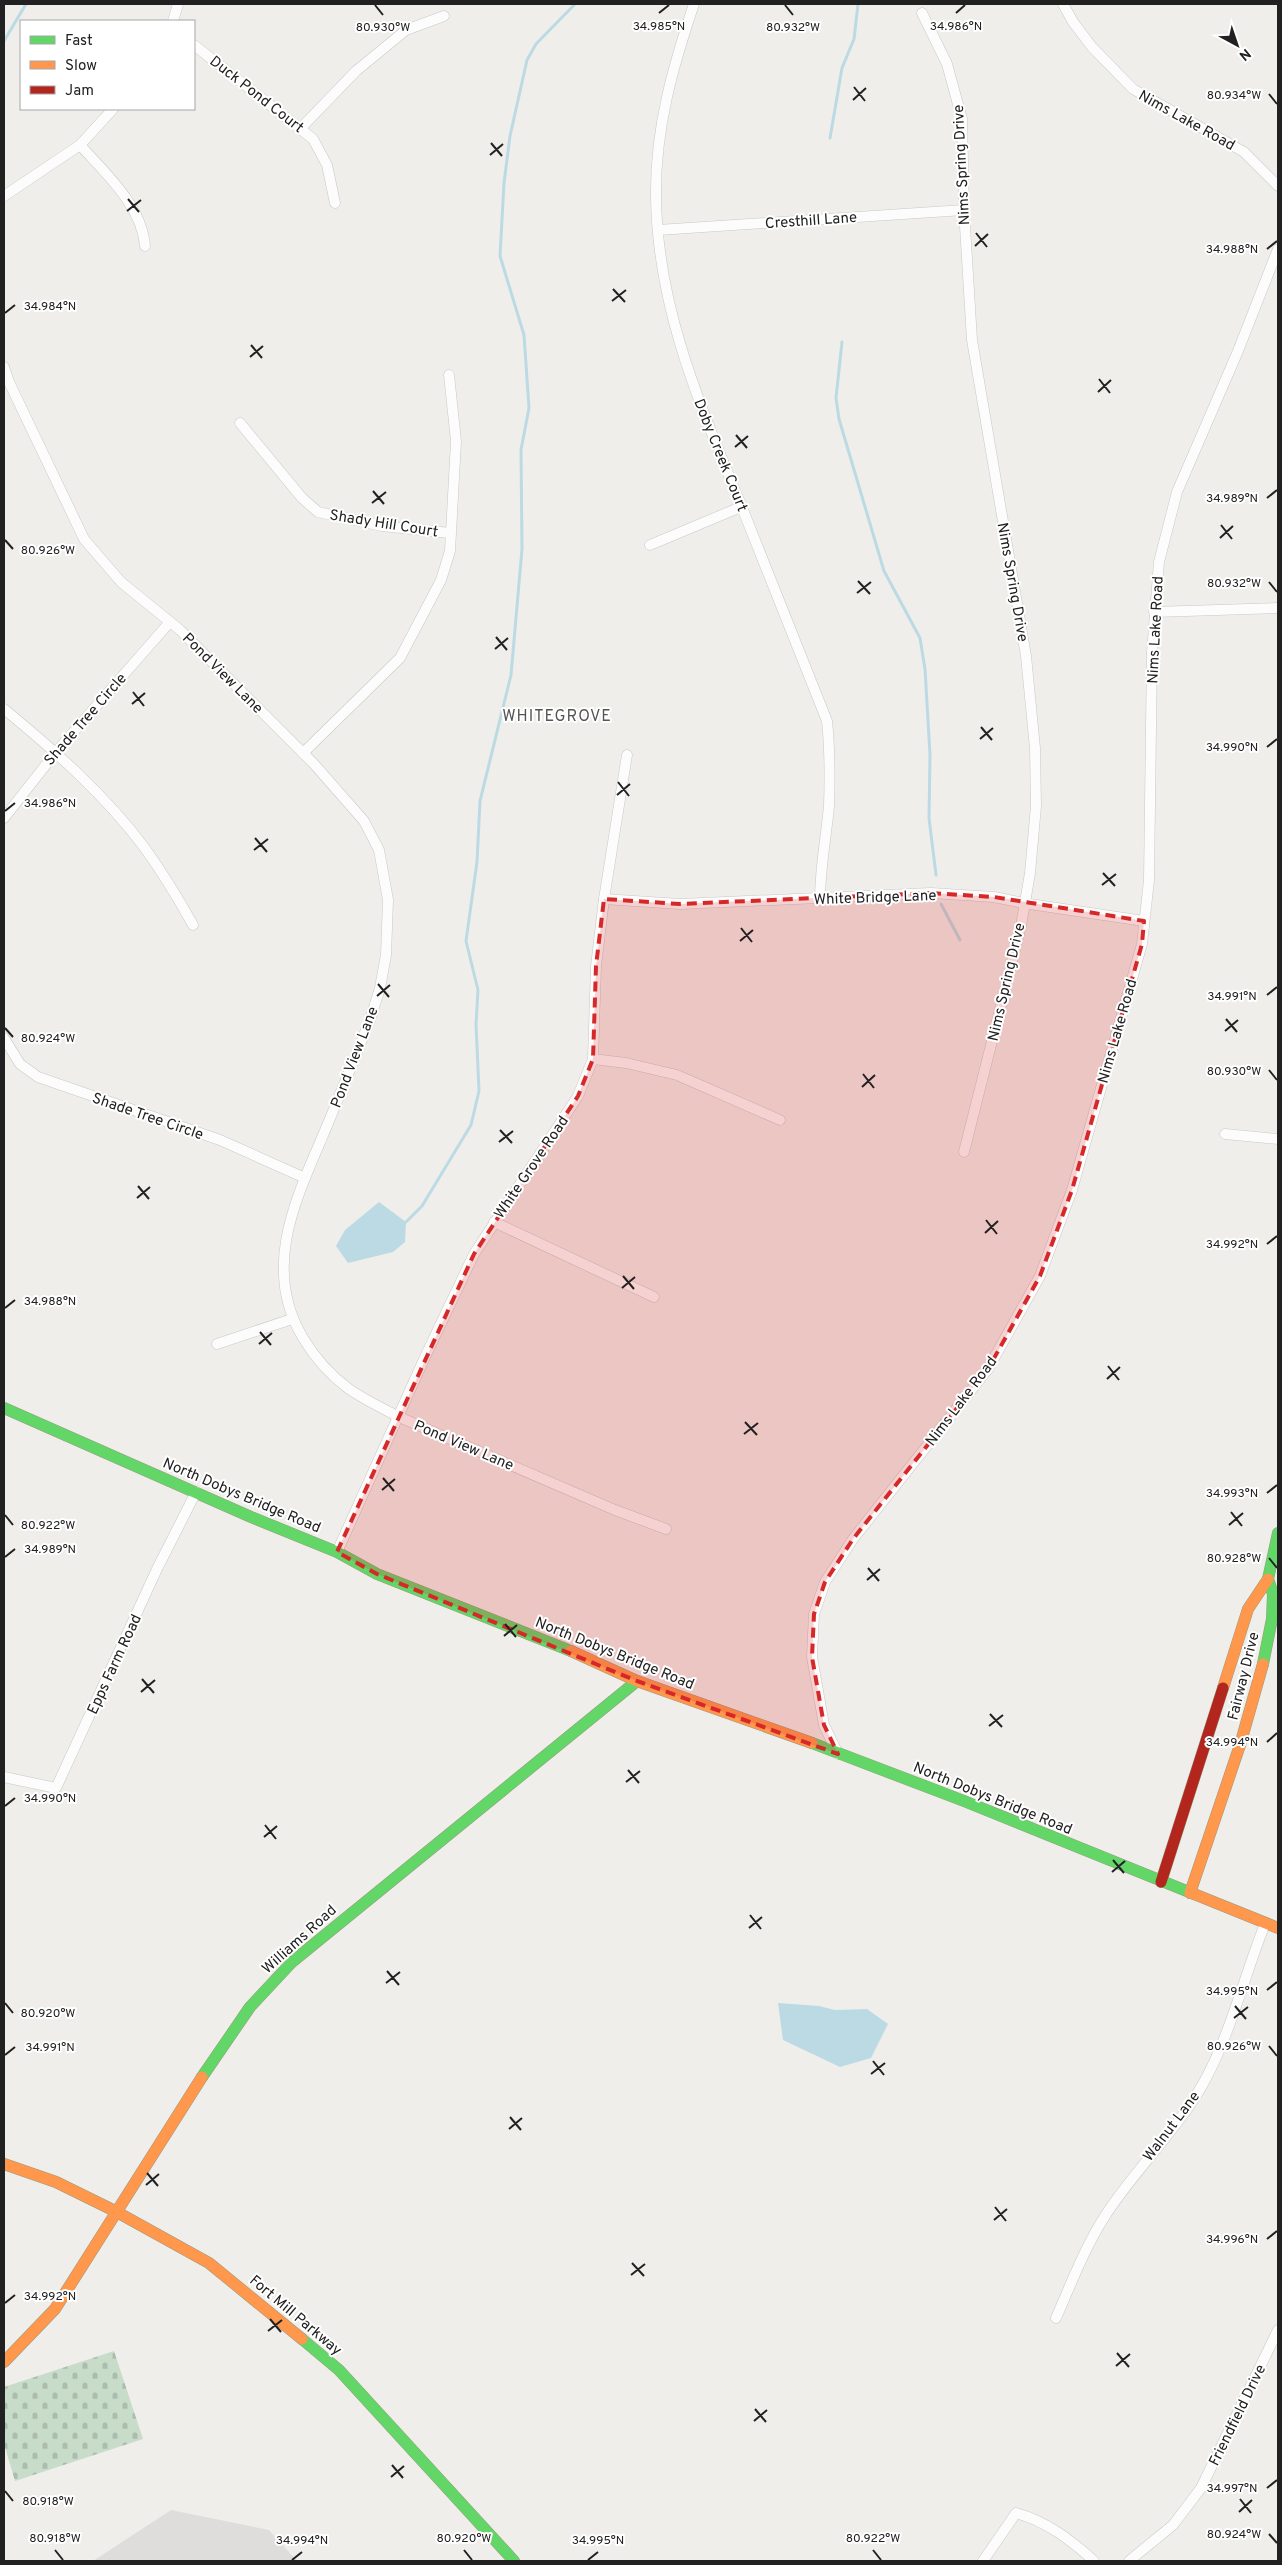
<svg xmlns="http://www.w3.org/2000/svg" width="1282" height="2565" font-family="Overpass,sans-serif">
  <defs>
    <pattern id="cemetery-stones" width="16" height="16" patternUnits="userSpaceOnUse" patternTransform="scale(1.25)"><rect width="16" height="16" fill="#c8dcca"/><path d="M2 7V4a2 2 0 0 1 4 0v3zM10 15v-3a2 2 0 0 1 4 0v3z" fill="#acbcad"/></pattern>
  </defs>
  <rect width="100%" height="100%" fill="#f0eeea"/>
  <polygon fill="#dfdddb" points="171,2510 269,2530 297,2561 93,2561"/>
  <polygon fill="url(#cemetery-stones)" points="114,2351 143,2439 15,2481 4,2444 4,2387"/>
  <g fill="#bcdae4">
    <polygon points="379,1202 406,1222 405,1242 393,1252 348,1263 336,1246 345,1230"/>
    <polygon points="778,2003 819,2006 835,2010 867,2009 888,2024 871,2058 840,2067 783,2040"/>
  </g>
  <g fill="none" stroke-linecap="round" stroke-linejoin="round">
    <g stroke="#bcdae4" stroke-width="3">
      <polyline points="4,41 26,4"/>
      <polyline points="830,138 842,68 854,39 858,4"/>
      <polyline points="842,342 836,398 839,419 884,571 920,638 925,669 930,755 929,818 936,875"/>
      <polyline points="941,904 960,940"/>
      <polyline points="406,1222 422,1206 471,1125 479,1091 476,1024 478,990 466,941 477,862 480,801 511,675 522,549 521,450 529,408 524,335 500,256 504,183 510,136 527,60 536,44 575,4"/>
    </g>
    <defs>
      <g id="street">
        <path d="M694,4c-21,62 -39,125 -38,192 1,113 45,211 87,314 28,70 56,140 84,211 3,29 3,56 2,85 -3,32 -9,62 -9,94"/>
        <polyline points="1063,4 1073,22 1092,47 1133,89 1244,152 1278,186"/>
        <polyline points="922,13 947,64 962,119 964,210 972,340 1026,656 1035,748 1036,806 1030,873 1021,926 964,1152"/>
        <polyline points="173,21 178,4"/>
        <polyline points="194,45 313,139 327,165 335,203"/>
        <polyline points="301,128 356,71 406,30 444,16"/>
        <path d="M80,145c26,29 62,61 65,101"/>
        <polyline points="4,196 80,145 113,109"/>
        <polyline points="658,230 964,210"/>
        <path d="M4,367l5,15 75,157 37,43 59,48 134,134 50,57 15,29 9,50 -2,55 -6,33 -10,32c-16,40 -32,80 -49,120 -28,65 -58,131 -18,198 12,20 27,37 46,51 16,11 33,19 50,28l216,93 51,19"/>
        <polyline points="240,423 302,498 318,512 382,526 450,533"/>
        <polyline points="650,545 741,507"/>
        <polyline points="1154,612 1278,608"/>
        <path d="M4,709c50,41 101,86 140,138 18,25 34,51 49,78"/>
        <polyline points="303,753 400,658 441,580 450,551 456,441 449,375"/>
        <polyline points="4,818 56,752 169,623"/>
        <polyline points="604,899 680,904 931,893 994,897 1023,903 1144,921"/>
        <polyline points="4,1038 20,1064 38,1077 220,1140 305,1178"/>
        <polyline points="593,1059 626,1063 677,1075 780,1120"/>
        <polyline points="1225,1134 1278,1139"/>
        <polyline points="494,1222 654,1297"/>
        <polyline points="217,1344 292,1319"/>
        <polyline points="337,1552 425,1357 474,1254 578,1096 593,1059 596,966 604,899 627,755"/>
        <polyline points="838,1754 824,1725 812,1657 814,1614 825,1582 853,1539 988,1369 1040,1276 1072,1190 1142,944 1149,880 1152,652 1159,562 1177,492 1238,351 1278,249"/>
        <polyline points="4,1777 56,1788 157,1569 196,1492"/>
        <path d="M1056,2318c15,-34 29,-71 49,-102 30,-47 72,-85 99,-134 26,-47 41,-108 61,-158"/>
        <path d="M983,2561l33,-48c30,8 55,27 78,48"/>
        <polyline points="1129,2561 1173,2525 1201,2488 1278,2330"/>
      </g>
      <g id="fast">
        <polyline points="4,1408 251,1517 337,1552 377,1574 571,1651"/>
        <polyline points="1263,1664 1272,1619 1273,1594 1268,1579 1278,1533"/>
        <polyline points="812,1743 964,1801 1194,1894"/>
        <polyline points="202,2077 250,2007 292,1962 637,1681"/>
        <polyline points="302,2339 339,2370 514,2561"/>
      </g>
      <g id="slow">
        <polyline points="571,1651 637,1681 812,1743"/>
        <polyline points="1223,1688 1248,1609 1268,1579"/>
        <polyline points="1190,1893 1240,1745 1263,1664"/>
        <polyline points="1194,1894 1278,1928"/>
        <polyline points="4,2164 56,2182 115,2211 209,2263 302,2339"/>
        <polyline points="4,2362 55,2309 202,2077"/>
      </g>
      <polyline id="jam" points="1161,1882 1223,1688"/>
    </defs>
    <use href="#street" stroke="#c8c8c6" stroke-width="11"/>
    <use href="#fast" stroke="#989b80" stroke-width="12"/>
    <use href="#slow" stroke="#989b80" stroke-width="12"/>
    <use href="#jam" stroke="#989b80" stroke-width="12"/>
    <use href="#street" stroke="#fdfcfc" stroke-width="10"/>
    <use href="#fast" stroke="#63d668" stroke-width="11"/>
    <use href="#slow" stroke="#ff974d" stroke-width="11"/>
    <use href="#jam" stroke="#b3261e" stroke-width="11"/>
  </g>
  <path fill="#d62828" fill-opacity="0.2" stroke="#d62828" stroke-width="4" stroke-dasharray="10 6" stroke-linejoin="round" d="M931,893l63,4 150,24 -2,23 -70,246 -32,86 -52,93 -135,170 -28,43 -11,32 -2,43 12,68 14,29 -201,-73 -260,-107 -40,-22 137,-298 104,-158 15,-37 3,-93 8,-67 76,5z"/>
  <path fill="none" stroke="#212121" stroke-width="2" d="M375,5l8,10M785,5l8,10M659,13l10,-8M956,13l9,-8M854,87l11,14M1269,94l8,10M853,100l13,-12M491,143l11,13M490,155l13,-11M128,199l11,13M127,211l14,-11M976,233l11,14M975,246l13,-12M1267,249l10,-8M613,289l12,13M612,301l14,-11M5,313l10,-8M251,345l11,13M250,357l13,-11M1099,379l11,14M1098,392l13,-12M736,435l11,13M735,447l13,-11M373,491l11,13M1267,498l10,-8M372,503l14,-11M1221,525l11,14M1220,538l13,-12M5,540l8,9M858,581l12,13M1269,582l8,10M857,593l14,-11M496,637l11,13M495,649l13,-11M133,692l11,14M132,704l13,-11M981,727l11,13M980,739l13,-11M1267,747l10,-8M618,782l11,14M617,795l13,-11M5,811l10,-8M255,838l12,14M254,850l14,-11M1103,873l12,13M1102,885l14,-11M741,928l11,14M740,941l13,-11M378,984l11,13M1267,995l10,-8M377,996l13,-11M1226,1019l11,13M5,1028l8,9M1225,1031l13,-11M1269,1070l8,10M863,1074l11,14M862,1087l13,-12M500,1130l12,13M499,1142l14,-11M138,1186l11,13M137,1198l13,-11M986,1220l11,14M985,1233l13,-12M1267,1244l10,-8M623,1276l11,13M622,1288l13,-11M5,1308l10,-8M260,1332l11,13M259,1344l13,-11M1108,1366l11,14M1107,1379l13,-12M745,1422l12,13M744,1434l14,-11M383,1478l11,13M382,1490l13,-11M1267,1493l10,-8M1231,1512l11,14M5,1515l8,10M1229,1525l14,-12M5,1557l10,-8M1269,1558l8,10M868,1568l11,13M867,1580l13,-11M505,1624l11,13M504,1636l13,-11M142,1679l12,14M141,1692l14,-12M990,1714l12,13M989,1726l14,-11M1267,1742l10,-9M628,1770l11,13M626,1782l14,-11M5,1806l10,-8M265,1825l11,14M264,1837l13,-11M1113,1860l11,13M1112,1872l13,-11M750,1915l11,14M749,1928l13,-11M387,1971l12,14M386,1983l14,-11M1267,1990l10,-8M5,2003l8,10M1235,2006l11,13M1234,2018l14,-11M1269,2046l8,10M5,2055l10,-8M873,2061l11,14M871,2074l14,-11M510,2117l11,13M509,2129l13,-11M147,2173l11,13M146,2185l13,-11M995,2207l11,14M994,2220l13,-11M1267,2239l10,-8M632,2263l12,13M631,2275l14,-11M5,2303l10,-8M270,2319l11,13M268,2331l14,-11M1117,2353l12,14M1116,2366l14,-12M755,2409l11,13M754,2421l13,-11M392,2465l11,13M391,2477l13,-11M1267,2488l10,-8M5,2491l8,10M1240,2499l11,14M1239,2512l13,-12M1269,2534l8,9M55,2550l8,10M464,2550l8,10M873,2550l8,10M292,2560l10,-8M588,2560l10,-8"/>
  <g text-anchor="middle" stroke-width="4" stroke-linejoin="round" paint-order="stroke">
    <g font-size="15" fill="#212121" stroke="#fff">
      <text transform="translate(257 94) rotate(38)" y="5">Duck Pond Court</text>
      <text transform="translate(1187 120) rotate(29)" y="5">Nims Lake Road</text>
      <text transform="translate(961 165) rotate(-93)" y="5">Nims Spring Drive</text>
      <text transform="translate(811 220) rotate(-4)" y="5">Cresthill Lane</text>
      <text transform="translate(721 455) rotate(68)" y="5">Doby Creek Court</text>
      <text transform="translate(384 523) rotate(9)" y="5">Shady Hill Court</text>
      <text transform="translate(1013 582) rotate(80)" y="5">Nims Spring Drive</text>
      <text transform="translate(1155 630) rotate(-87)" y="5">Nims Lake Road</text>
      <text transform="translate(223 673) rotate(45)" y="5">Pond View Lane</text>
      <text transform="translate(85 719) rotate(-49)" y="5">Shade Tree Circle</text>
      <text transform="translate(875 897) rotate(-2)" y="5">White Bridge Lane</text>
      <text transform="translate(1006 982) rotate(-77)" y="5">Nims Spring Drive</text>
      <text transform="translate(1117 1031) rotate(-74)" y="5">Nims Lake Road</text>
      <text transform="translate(354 1057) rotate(-69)" y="5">Pond View Lane</text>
      <text transform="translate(148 1116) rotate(19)" y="5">Shade Tree Circle</text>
      <text transform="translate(531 1167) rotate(-56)" y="5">White Grove Road</text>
      <text transform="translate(961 1401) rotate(-53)" y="5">Nims Lake Road</text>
      <text transform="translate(464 1445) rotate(23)" y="5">Pond View Lane</text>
      <text transform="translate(242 1495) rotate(23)" y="5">North Dobys Bridge Road</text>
      <text transform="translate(615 1653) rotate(22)" y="5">North Dobys Bridge Road</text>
      <text transform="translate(114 1664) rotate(-65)" y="5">Epps Farm Road</text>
      <text transform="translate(1243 1676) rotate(-76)" y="5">Fairway Drive</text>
      <text transform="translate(993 1798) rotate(22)" y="5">North Dobys Bridge Road</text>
      <text transform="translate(299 1939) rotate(-42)" y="5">Williams Road</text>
      <text transform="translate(1171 2126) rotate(-53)" y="5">Walnut Lane</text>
      <text transform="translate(296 2315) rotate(40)" y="5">Fort Mill Parkway</text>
      <text transform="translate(1237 2415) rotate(-64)" y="5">Friendfield Drive</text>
    </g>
    <g font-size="16" letter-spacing="1" fill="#545454" stroke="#fff">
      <text x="557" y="721">WHITEGROVE</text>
    </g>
  </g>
  <g font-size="12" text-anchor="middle" fill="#212121" stroke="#fff" stroke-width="4" stroke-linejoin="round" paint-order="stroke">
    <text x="659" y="30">34.985°N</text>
    <text x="956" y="30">34.986°N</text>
    <text x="383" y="31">80.930°W</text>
    <text x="793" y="31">80.932°W</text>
    <text x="1234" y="99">80.934°W</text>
    <text x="1232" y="253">34.988°N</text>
    <text x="50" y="310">34.984°N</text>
    <text x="1232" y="502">34.989°N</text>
    <text x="48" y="554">80.926°W</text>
    <text x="1234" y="587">80.932°W</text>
    <text x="1232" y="751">34.990°N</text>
    <text x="50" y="807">34.986°N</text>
    <text x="1232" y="1000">34.991°N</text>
    <text x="48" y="1042">80.924°W</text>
    <text x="1234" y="1075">80.930°W</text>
    <text x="1232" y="1248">34.992°N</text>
    <text x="50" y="1305">34.988°N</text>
    <text x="1232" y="1497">34.993°N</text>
    <text x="48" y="1529">80.922°W</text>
    <text x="50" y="1553">34.989°N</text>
    <text x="1234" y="1562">80.928°W</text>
    <text x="1232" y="1746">34.994°N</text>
    <text x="50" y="1802">34.990°N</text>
    <text x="1232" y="1995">34.995°N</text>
    <text x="48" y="2017">80.920°W</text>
    <text x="1234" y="2050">80.926°W</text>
    <text x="50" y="2051">34.991°N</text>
    <text x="1232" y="2243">34.996°N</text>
    <text x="50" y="2300">34.992°N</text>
    <text x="1232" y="2492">34.997°N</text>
    <text x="48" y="2505">80.918°W</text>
    <text x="1234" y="2538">80.924°W</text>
    <text x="55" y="2542">80.918°W</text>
    <text x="464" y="2542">80.920°W</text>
    <text x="873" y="2542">80.922°W</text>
    <text x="302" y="2544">34.994°N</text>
    <text x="598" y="2544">34.995°N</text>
  </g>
  <rect width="1282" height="2565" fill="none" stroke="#212121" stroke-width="10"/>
  <rect x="20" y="20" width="175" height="90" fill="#ffffff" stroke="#a6a6a6"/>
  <rect x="30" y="36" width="25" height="8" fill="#63d668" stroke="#a6a6a6"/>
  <text x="65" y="45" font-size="15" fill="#212121">Fast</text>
  <rect x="30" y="61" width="25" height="8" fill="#ff974d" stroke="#a6a6a6"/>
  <text x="65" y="70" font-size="15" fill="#212121">Slow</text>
  <rect x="30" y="86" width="25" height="8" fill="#b3261e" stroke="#a6a6a6"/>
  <text x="65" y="95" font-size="15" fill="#212121">Jam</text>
  <g transform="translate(1237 45) rotate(140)" stroke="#ffffff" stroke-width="4" paint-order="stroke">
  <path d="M0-4L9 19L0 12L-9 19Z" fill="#212121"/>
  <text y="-8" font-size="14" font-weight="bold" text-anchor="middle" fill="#212121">N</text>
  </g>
</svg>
